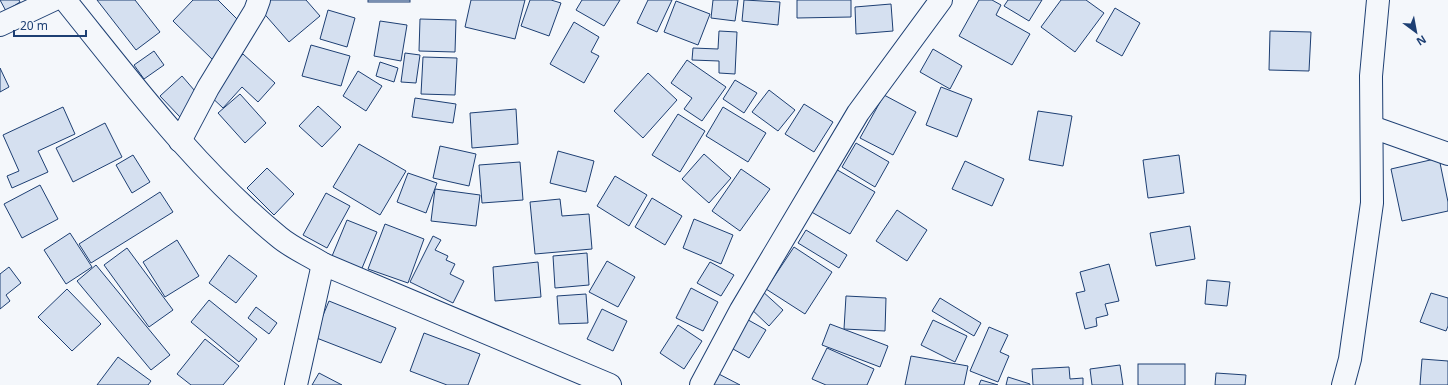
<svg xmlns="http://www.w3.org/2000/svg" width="1448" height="385" font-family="'Noto Sans',sans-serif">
  <rect width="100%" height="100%" fill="#f4f7fb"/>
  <g fill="#d5e0f0" stroke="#1d3f73">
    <polygon points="0,0 19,0 20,2 6,11"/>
    <polygon points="97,0 135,0 160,32 136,50"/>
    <polygon points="193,0 218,0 241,23 215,62 173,21"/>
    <polygon points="271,0 306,0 320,16 289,42 260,9"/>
    <rect x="368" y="0" width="42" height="2"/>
    <polygon points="471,0 525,0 515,39 465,27"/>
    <polygon points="530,0 551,0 561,3 549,36 521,26"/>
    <polygon points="582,0 620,0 604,26 576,10"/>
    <polygon points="648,0 672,0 657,32 637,23"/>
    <polygon points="713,0 738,0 735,21 711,18"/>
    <polygon points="744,0 780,2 778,25 742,21"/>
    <polygon points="797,0 851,0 851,17 797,18"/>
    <polygon points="979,0 992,0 1001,5 996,15 1030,34 1012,65 959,36"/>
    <polygon points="1008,0 1042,0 1029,21 1004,6"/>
    <polygon points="1061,0 1086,0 1104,13 1075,52 1041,27"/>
    <polygon points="676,1 710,14 698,45 664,32"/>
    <polygon points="891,4 893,31 856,34 855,7"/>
    <polygon points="1115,8 1140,23 1122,56 1096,41"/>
    <polygon points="328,10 355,18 347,47 320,39"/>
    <polygon points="420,19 456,20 455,52 419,51"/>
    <polygon points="380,21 407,25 401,61 374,56"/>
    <polygon points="574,22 599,37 591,52 599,56 584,83 550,64"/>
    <polygon points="719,31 737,32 735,74 719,73 719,61 692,60 693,48 718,49"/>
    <polygon points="1270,31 1311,32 1309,71 1269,70"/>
    <polygon points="311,45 350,56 341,86 302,76"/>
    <polygon points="933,49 962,66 950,89 920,72"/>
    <polygon points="154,51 164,65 144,79 134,65"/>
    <polygon points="405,53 420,55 416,83 401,82"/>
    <polygon points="243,54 275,83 258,102 242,87 223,108 207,93"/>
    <polygon points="423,57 457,58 455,95 421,94"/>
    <polygon points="687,60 726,87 702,121 684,109 692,98 671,83"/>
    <polygon points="380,62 398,68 394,82 376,76"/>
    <polygon points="0,68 9,87 0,92"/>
    <polygon points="358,71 382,86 366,111 343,96"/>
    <polygon points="648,73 677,100 643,138 614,111"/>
    <polygon points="182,76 201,98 180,117 160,96"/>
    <polygon points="735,80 757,93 744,113 723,99"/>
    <polygon points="941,87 972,99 957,137 926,125"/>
    <polygon points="769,90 795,110 778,131 752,112"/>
    <polygon points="240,94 266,123 245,143 218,113"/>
    <polygon points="884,95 916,112 893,155 860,138"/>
    <polygon points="415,98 456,104 453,123 412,117"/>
    <polygon points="804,104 833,122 814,152 785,134"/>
    <polygon points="318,106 341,127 322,147 299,126"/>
    <polygon points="63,107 75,134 38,151 48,172 12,188 7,176 19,171 3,135"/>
    <polygon points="723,107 766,133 748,162 706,136"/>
    <polygon points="516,109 518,144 472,148 470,113"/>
    <polygon points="1038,111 1072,116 1063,166 1029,160"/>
    <polygon points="678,114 705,131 680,172 652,155"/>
    <polygon points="105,123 122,157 73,182 56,148"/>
    <polygon points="856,143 889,162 875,187 842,167"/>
    <polygon points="359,144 406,171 380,215 333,187"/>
    <polygon points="440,146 476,154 469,186 433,178"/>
    <polygon points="558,151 594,161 586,192 550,183"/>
    <polygon points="704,154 731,178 709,203 682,179"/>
    <polygon points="133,155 150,182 132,193 116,165"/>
    <polygon points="1179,155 1184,193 1148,198 1143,160"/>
    <polygon points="1439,158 1448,202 1448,211 1402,221 1391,169"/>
    <polygon points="965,161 1004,179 992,206 952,189"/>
    <polygon points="520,162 523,200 482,203 479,165"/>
    <polygon points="267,168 294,194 274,215 247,188"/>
    <polygon points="834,168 875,192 850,234 808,210"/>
    <polygon points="741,169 770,189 740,231 712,211"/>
    <polygon points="408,173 437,183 426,213 397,202"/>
    <polygon points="615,176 647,195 629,226 597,206"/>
    <polygon points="40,185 58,219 22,238 4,204"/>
    <polygon points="435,189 480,195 476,226 431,221"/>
    <polygon points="160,192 173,212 91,263 79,244"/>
    <polygon points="326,193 350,206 327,248 303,235"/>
    <polygon points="652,198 682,216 665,245 635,227"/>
    <polygon points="560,199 562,216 589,214 592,249 535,254 530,202"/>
    <polygon points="897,210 927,230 907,261 876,241"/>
    <polygon points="694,219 733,235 721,264 683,248"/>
    <polygon points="347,220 377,232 360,273 330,261"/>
    <polygon points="385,224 424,239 408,283 368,269"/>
    <polygon points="1190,226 1195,259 1156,266 1150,233"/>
    <polygon points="806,230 847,255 839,268 798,243"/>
    <polygon points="70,233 92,267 66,284 44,250"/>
    <polygon points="433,236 441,240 435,250 448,256 446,260 455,264 450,274 464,281 453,303 410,282"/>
    <polygon points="177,240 199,276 165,297 143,262"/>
    <polygon points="794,247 832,272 805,314 766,289"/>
    <polygon points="127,248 173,310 149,327 104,265"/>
    <polygon points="587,253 589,285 555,288 553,256"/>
    <polygon points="229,255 257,276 236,303 209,283"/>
    <polygon points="607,261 635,277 618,307 589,292"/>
    <polygon points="538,262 541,297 495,301 493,267"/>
    <polygon points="710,262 734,275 721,296 697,283"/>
    <polygon points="1109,264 1119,301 1105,304 1108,315 1096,318 1097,326 1085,329 1076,293 1085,291 1080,272"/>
    <polygon points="96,265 170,355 151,370 77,281"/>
    <polygon points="9,267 21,283 6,295 10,301 0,309 0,274"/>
    <polygon points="1207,280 1230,282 1227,306 1205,304"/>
    <polygon points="691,288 718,302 703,331 676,318"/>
    <polygon points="67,289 101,324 72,351 38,317"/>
    <polygon points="761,290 783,310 769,326 747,305"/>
    <polygon points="1431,293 1448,298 1448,326 1446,331 1420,322"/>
    <polygon points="586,294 588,323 559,324 557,296"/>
    <polygon points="846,296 886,298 885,331 844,329"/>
    <polygon points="940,298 981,323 974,336 932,311"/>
    <polygon points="209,300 257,339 239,362 191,322"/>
    <polygon points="329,301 396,328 381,363 314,337"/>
    <polygon points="256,307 277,323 269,334 248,318"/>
    <polygon points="602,309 627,321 613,351 587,339"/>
    <polygon points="743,317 766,330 749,358 726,345"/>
    <polygon points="933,320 967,336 955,362 921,345"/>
    <polygon points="830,324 888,346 880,367 822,345"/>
    <polygon points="678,325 702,341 684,369 660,353"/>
    <polygon points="989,327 1008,335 1000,352 1009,356 998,382 970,371"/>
    <polygon points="424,333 480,354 468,385 447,385 410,371"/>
    <polygon points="205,339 239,366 223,385 191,385 177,374"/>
    <polygon points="827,348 874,369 867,385 826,385 812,379"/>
    <polygon points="911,356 968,366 964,385 905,385"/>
    <polygon points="118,357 151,381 148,385 97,385"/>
    <polygon points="1422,359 1448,361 1448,385 1420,385"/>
    <rect x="1138" y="364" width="47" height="21"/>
    <polygon points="1120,365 1123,385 1092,385 1090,369"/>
    <polygon points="1069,367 1070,379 1083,378 1083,385 1033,385 1032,369"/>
    <polygon points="715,372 740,385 708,385"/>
    <polygon points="319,373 342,385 312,385"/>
    <polygon points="1216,373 1246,375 1245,385 1215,385"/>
    <polygon points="1008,377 1030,384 1030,385 1006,385"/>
    <polygon points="981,380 998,385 979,385"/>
  </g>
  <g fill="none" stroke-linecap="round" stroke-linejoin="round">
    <defs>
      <g id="minor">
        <path d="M65,0c67,83 131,169 214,237 13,11 30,18 44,27l287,121"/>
        <polyline points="0,25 53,0"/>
        <polyline points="1372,127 1448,154"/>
        <polyline points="180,141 208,88 255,11 259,0"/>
        <polyline points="296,385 323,264"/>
        <polyline points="701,385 741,310 858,113 941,0"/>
        <polyline points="1343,385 1350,359 1372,203 1371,76 1378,0"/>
      </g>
    </defs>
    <use href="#minor" stroke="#1d3f73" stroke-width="24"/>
    <use href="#minor" stroke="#f4f7fb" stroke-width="22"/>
  </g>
  <g transform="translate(1416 32) rotate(148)" stroke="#f4f7fb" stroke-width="3" paint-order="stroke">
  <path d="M0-3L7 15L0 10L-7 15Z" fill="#1d3f73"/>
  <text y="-6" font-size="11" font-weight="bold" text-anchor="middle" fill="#1d3f73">N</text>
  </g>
  <path d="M14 30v6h72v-6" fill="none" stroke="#1d3f73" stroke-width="2"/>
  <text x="20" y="30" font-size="12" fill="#1d3f73" stroke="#f4f7fb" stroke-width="3" paint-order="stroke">20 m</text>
</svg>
